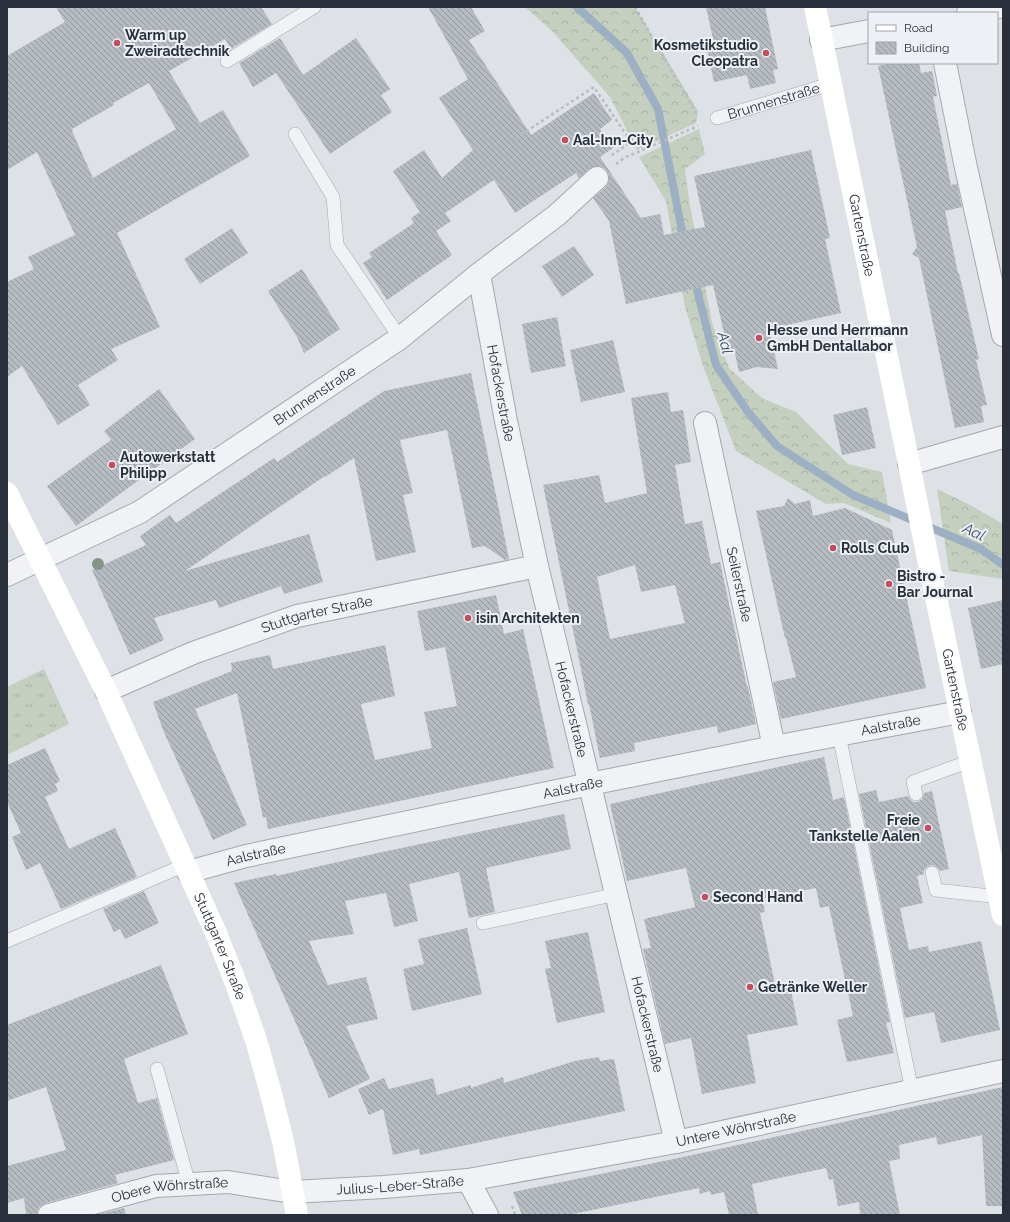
<svg xmlns="http://www.w3.org/2000/svg" width="1010" height="1222" font-family="Raleway,sans-serif">
  <defs>
    <pattern id="grass-tufts" width="24" height="20" patternUnits="userSpaceOnUse"><rect width="24" height="20" fill="#c4cfc0"/><path d="M3 7l-1-3M5 7V3M7 7l1-3M15 17l-1-3M17 17v-4M19 17l1-3" fill="none" stroke="#a8b2a6"/></pattern>
    <pattern id="forest-crowns" width="20" height="18" patternUnits="userSpaceOnUse"><rect width="20" height="18" fill="#c4cfc0"/><path d="M2 6a3 3 0 1 1 6 0M12 15a3 3 0 1 1 6 0" fill="none" stroke="#a8b2a6"/></pattern>
    <pattern id="building-back-hatch" width="6" height="6" patternUnits="userSpaceOnUse"><rect width="6" height="6" fill="#b6bbc2"/><path d="M-1 5l2 2M0 0l6 6M5-1l2 2" fill="none" stroke="#94989f"/></pattern>
  </defs>
  <rect width="100%" height="100%" fill="#dee1e6"/>
  <polygon fill="url(#grass-tufts)" points="44,669 69,724 7,755 7,687"/>
  <g fill="url(#forest-crowns)">
    <polygon points="525,7 635,7 698,111 696,123 637,150 610,97 553,32"/>
    <polygon points="699,129 705,154 685,169 689,200 712,323 729,368 763,399 796,412 848,464 882,472 891,523 844,503 826,504 736,451 703,366 685,307 666,201 639,157"/>
    <polygon points="937,489 970,505 1003,524 1003,579 949,571"/>
  </g>
  <g fill="none" stroke-linecap="round" stroke-linejoin="round">
    <g stroke="#9dafc2" stroke-width="8">
      <polyline points="577,7 627,53 658,109 684,241"/>
      <polyline points="694,278 716,365 748,412 777,446 853,495 981,549 1003,565"/>
    </g>
  </g>
  <g fill="url(#building-back-hatch)" fill-rule="evenodd">
    <path d="M56,7h205l11,17 -41,25 -6,-10 -56,32 31,52 23,-13 27,46 -133,77 43,94 -49,22 7,11 -40,25 12,20 -32,20 -36,-59 -15,11v-95l27,-13 -6,-12 47,-22 -38,-83 -30,18v-114l58,-34zM149,83l27,46 -83,49 -21,-47h1l-1,-2 42,-24 -1,-2z"/>
    <polygon points="428,7 471,7 485,31 469,40 531,135 594,93 612,120 600,129 613,148 600,157 641,218 660,214 664,235 705,227 694,176 811,150 830,238 825,239 841,313 769,329 778,369 757,367 739,372 734,349 728,350 713,285 688,290 626,304 609,221 593,198 606,187 609,181 609,175 606,169 601,166 595,166 589,169 579,178 576,173 515,213 494,180 445,213 451,221 436,231 452,255 387,300 363,263 372,257 369,253 414,223 411,218 420,212 393,171 424,150 442,178 473,150 439,98 468,79"/>
    <polygon points="706,7 765,7 778,69 773,70 776,83 750,89 747,75 714,82 706,44 714,43"/>
    <polygon points="280,38 303,75 356,38 390,89 381,95 392,112 330,154 276,73 253,87 239,63"/>
    <polygon points="892,63 919,63 921,73 932,71 937,96 933,97 951,185 957,184 962,207 945,211 958,273 959,273 979,359 976,360 987,405 981,406 984,422 955,428 919,258 912,254 917,247 878,66"/>
    <polygon points="232,228 248,253 200,284 184,259"/>
    <polygon points="574,246 594,275 562,297 542,266"/>
    <polygon points="302,269 340,329 304,353 297,337 268,291"/>
    <polygon points="557,317 566,366 531,373 522,324"/>
    <polygon points="613,340 625,392 581,402 570,350"/>
    <polygon points="471,373 509,559 505,560 485,546 472,548 447,430 400,440 413,493 403,495 416,552 376,561 354,458 325,477 325,476 185,571 309,534 323,582 284,594 281,586 219,608 216,600 154,618 164,640 130,655 92,570 146,545 140,536 170,515 176,523 274,458 277,462 384,391"/>
    <polygon points="159,389 195,439 76,526 47,486 111,440 104,431"/>
    <path d="M668,392l3,20 12,-2 8,52 -16,3 10,59 17,-3 9,43 9,-2 27,125h1l8,37 -38,9 -1,-7 -83,17 1,8 -35,7 -11,-54 -1,1 -7,-36 -38,-184 56,-10 6,28 42,-10 -16,-95zM635,565l6,27 34,-7 10,38 -75,16 -13,-62z"/>
    <polygon points="867,407 876,448 842,455 833,415"/>
    <polygon points="788,498 795,504 810,500 813,516 845,508 892,530 926,688 781,719 773,682 796,677 786,638 785,638 756,511 784,506"/>
    <polygon points="496,595 504,634 523,629 554,768 268,829 266,817 263,818 237,693 195,709 247,825 213,840 163,730 153,702 232,671 231,663 270,655 273,669 385,645 395,696 361,704 375,760 432,748 424,712 457,706 445,647 425,651 417,611"/>
    <polygon points="1003,600 1003,664 981,669 968,608"/>
    <polygon points="45,748 60,781 55,784 58,791 45,797 69,849 115,828 137,877 61,909 40,863 26,870 12,837 21,833 7,802 7,765"/>
    <polygon points="824,757 833,800 844,797 890,1022 886,1023 894,1053 847,1062 837,1020 853,1016 829,906 820,908 816,888 762,899 765,912 760,913 776,989 790,986 798,1025 747,1035 756,1083 702,1094 691,1038 665,1044 643,949 651,948 644,919 695,907 686,868 627,881 610,804"/>
    <polygon points="876,790 879,802 908,796 911,800 913,802 918,802 922,799 924,793 932,791 949,869 940,871 938,868 935,866 931,865 927,867 924,870 924,874 917,876 923,903 900,908 909,950 928,946 929,952 981,941 1000,1030 941,1043 934,1012 905,1018 859,794"/>
    <polygon points="564,814 571,849 486,868 495,912 469,918 459,872 409,884 418,921 394,927 386,893 345,901 354,934 309,941 328,985 366,977 378,1019 346,1026 370,1079 329,1098 234,883 276,874 276,876 373,854"/>
    <polygon points="144,891 159,923 125,939 120,929 114,932 103,909"/>
    <polygon points="467,928 482,994 412,1011 403,969 424,964 418,939"/>
    <polygon points="588,932 605,1012 557,1023 545,969 551,968 545,941"/>
    <polygon points="161,965 188,1034 124,1059 138,1103 157,1098 174,1160 115,1175 118,1183 46,1203 40,1206 37,1211 37,1215 26,1215 24,1198 7,1203 7,1166 66,1150 46,1087 7,1101 7,1025"/>
    <polygon points="599,1057 600,1061 614,1059 625,1111 420,1155 419,1149 393,1155 383,1109 369,1115 358,1089 384,1078 389,1089 433,1078 437,1095 471,1085 471,1088 503,1077 504,1083 575,1061"/>
    <polygon points="1003,1087 1003,1206 986,1206 982,1135 938,1145 936,1137 899,1145 900,1159 889,1161 900,1215 860,1215 859,1202 838,1206 833,1179 829,1180 826,1168 752,1184 758,1215 729,1215 724,1192 711,1195 710,1191 700,1194 699,1188 568,1215 522,1215 513,1192 683,1157"/>
    <polygon points="124,1208 126,1215 97,1215"/>
  </g>
  <g fill="none" stroke-linecap="round" stroke-linejoin="round">
    <defs>
      <g id="lane">
        <polyline points="227,61 314,7"/>
        <path id="s1" d="M717,118l113,-34"/>
        <polyline points="295,134 333,197 337,245 400,338"/>
        <polyline points="839,735 912,1091"/>
        <polyline points="916,794 913,782 970,761"/>
        <polyline points="932,873 936,890 999,897"/>
        <polyline points="483,923 617,894"/>
        <polyline points="7,941 185,865"/>
        <polyline points="157,1069 189,1184"/>
      </g>
      <g id="street">
        <polyline points="968,13 999,7"/>
        <polyline points="821,40 869,31"/>
        <polyline points="945,63 965,163 1003,335"/>
        <path id="s2" d="M479,274l27,147 31,145 139,576"/>
        <path id="s3" d="M705,423l69,324"/>
        <polyline points="909,464 1003,437"/>
        <path id="s4" d="M7,575l133,-63 260,-174 79,-64 78,-59 40,-37"/>
        <path id="s5" d="M106,691l87,-38 104,-37 240,-50"/>
        <path id="s6" d="M188,872l58,-16 344,-72 184,-37 186,-35"/>
        <polyline points="468,1180 487,1215"/>
        <path id="s7" d="M49,1215l107,-29 72,-4 64,10 92,-5 84,-7 208,-38 327,-71"/>
      </g>
    </defs>
    <use href="#lane" stroke="#a4a8af" stroke-width="14"/>
    <use href="#street" stroke="#a4a8af" stroke-width="24"/>
    <g stroke="#b8bcc1" stroke-width="2.5" stroke-dasharray="3 3" stroke-linecap="butt">
      <polyline points="635,7 697,115"/>
      <polyline points="516,138 594,87 631,142 609,157"/>
      <polyline points="616,164 624,158 698,126"/>
      <polyline points="512,1206 515,1215"/>
    </g>
    <use href="#lane" stroke="#f0f2f5" stroke-width="13"/>
    <use href="#street" stroke="#f0f2f5" stroke-width="22"/>
    <g stroke="#fff" stroke-width="22">
      <path id="s8" d="M815,7l94,457 21,105 73,346"/>
      <path id="s9" d="M7,493l99,198 110,242 21,53 19,54 14,50 13,51 14,74"/>
    </g>
  </g>
  <circle fill="#869486" cx="98" cy="564" r="6"/>
  <g fill="#be5061" stroke="#edf0f4" stroke-width="1.5">
    <circle cx="117" cy="43" r="4"/>
    <circle cx="766" cy="53" r="4"/>
    <circle cx="565" cy="140" r="4"/>
    <circle cx="759" cy="338" r="4"/>
    <circle cx="112" cy="465" r="4"/>
    <circle cx="833" cy="548" r="4"/>
    <circle cx="889" cy="584" r="4"/>
    <circle cx="468" cy="618" r="4"/>
    <circle cx="928" cy="828" r="4"/>
    <circle cx="705" cy="897" r="4"/>
    <circle cx="750" cy="987" r="4"/>
  </g>
  <g text-anchor="middle" stroke-width="4" stroke-linejoin="round" paint-order="stroke">
    <g font-size="14" font-weight="bold" fill="#29303b" stroke="#edf0f4" text-anchor="start">
      <text x="125" y="40">Warm up<tspan x="125" dy="16">Zweiradtechnik</tspan></text>
      <text x="758" y="50" text-anchor="end">Kosmetikstudio<tspan x="758" dy="16">Cleopatra</tspan></text>
      <text x="573" y="145">Aal-Inn-City</text>
      <text x="767" y="335">Hesse und Herrmann<tspan x="767" dy="16">GmbH Dentallabor</tspan></text>
      <text x="120" y="462">Autowerkstatt<tspan x="120" dy="16">Philipp</tspan></text>
      <text x="841" y="553">Rolls Club</text>
      <text x="897" y="581">Bistro -<tspan x="897" dy="16">Bar Journal</tspan></text>
      <text x="476" y="623">isin Architekten</text>
      <text x="920" y="825" text-anchor="end">Freie<tspan x="920" dy="16">Tankstelle Aalen</tspan></text>
      <text x="713" y="902">Second Hand</text>
      <text x="758" y="992">Getränke Weller</text>
    </g>
    <g font-size="14" fill="#29303b" stroke="#edf0f4">
      <text dy="5" stroke="none"><textPath href="#s1" startOffset="59">Brunnenstraße</textPath></text>
      <text dy="5" stroke="none"><textPath href="#s8" startOffset="233">Gartenstraße</textPath></text>
      <text dy="5" stroke="none"><textPath href="#s2" startOffset="121">Hofackerstraße</textPath></text>
      <text dy="5" stroke="none"><textPath href="#s4" startOffset="357">Brunnenstraße</textPath></text>
      <text dy="5" stroke="none"><textPath href="#s3" startOffset="165">Seilerstraße</textPath></text>
      <text dy="5" stroke="none"><textPath href="#s5" startOffset="225">Stuttgarter Straße</textPath></text>
      <text dy="5" stroke="none"><textPath href="#s8" startOffset="697">Gartenstraße</textPath></text>
      <text dy="5" stroke="none"><textPath href="#s2" startOffset="445">Hofackerstraße</textPath></text>
      <text dy="5" stroke="none"><textPath href="#s6" startOffset="718">Aalstraße</textPath></text>
      <text dy="5" stroke="none"><textPath href="#s6" startOffset="394">Aalstraße</textPath></text>
      <text dy="5" stroke="none"><textPath href="#s6" startOffset="70">Aalstraße</textPath></text>
      <text dy="5" stroke="none"><textPath href="#s9" startOffset="501">Stuttgarter Straße</textPath></text>
      <text dy="5" stroke="none"><textPath href="#s2" startOffset="769">Hofackerstraße</textPath></text>
      <text dy="5" stroke="none"><textPath href="#s7" startOffset="697">Untere Wöhrstraße</textPath></text>
      <text dy="5" stroke="none"><textPath href="#s7" startOffset="356">Julius-Leber-Straße</textPath></text>
      <text dy="5" stroke="none"><textPath href="#s7" startOffset="124">Obere Wöhrstraße</textPath></text>
    </g>
    <g font-size="15" font-style="italic" fill="#384e6a" stroke="#edf0f4">
      <text transform="translate(725 343) rotate(75)" y="5">Aal</text>
      <text transform="translate(974 532) rotate(25)" y="5">Aal</text>
    </g>
  </g>
  <rect width="1010" height="1222" fill="none" stroke="#29303b" stroke-width="16"/>
  <rect x="868" y="12" width="130" height="52" fill="#edf0f4" stroke="#9fa3aa"/>
  <rect x="876" y="25" width="20" height="6" fill="#ffffff" stroke="#9fa3aa"/>
  <text x="904" y="32" font-size="12" fill="#29303b">Road</text>
  <rect x="876" y="42" width="20" height="12" fill="url(#building-back-hatch)" stroke="#9fa3aa"/>
  <text x="904" y="52" font-size="12" fill="#29303b">Building</text>
</svg>
